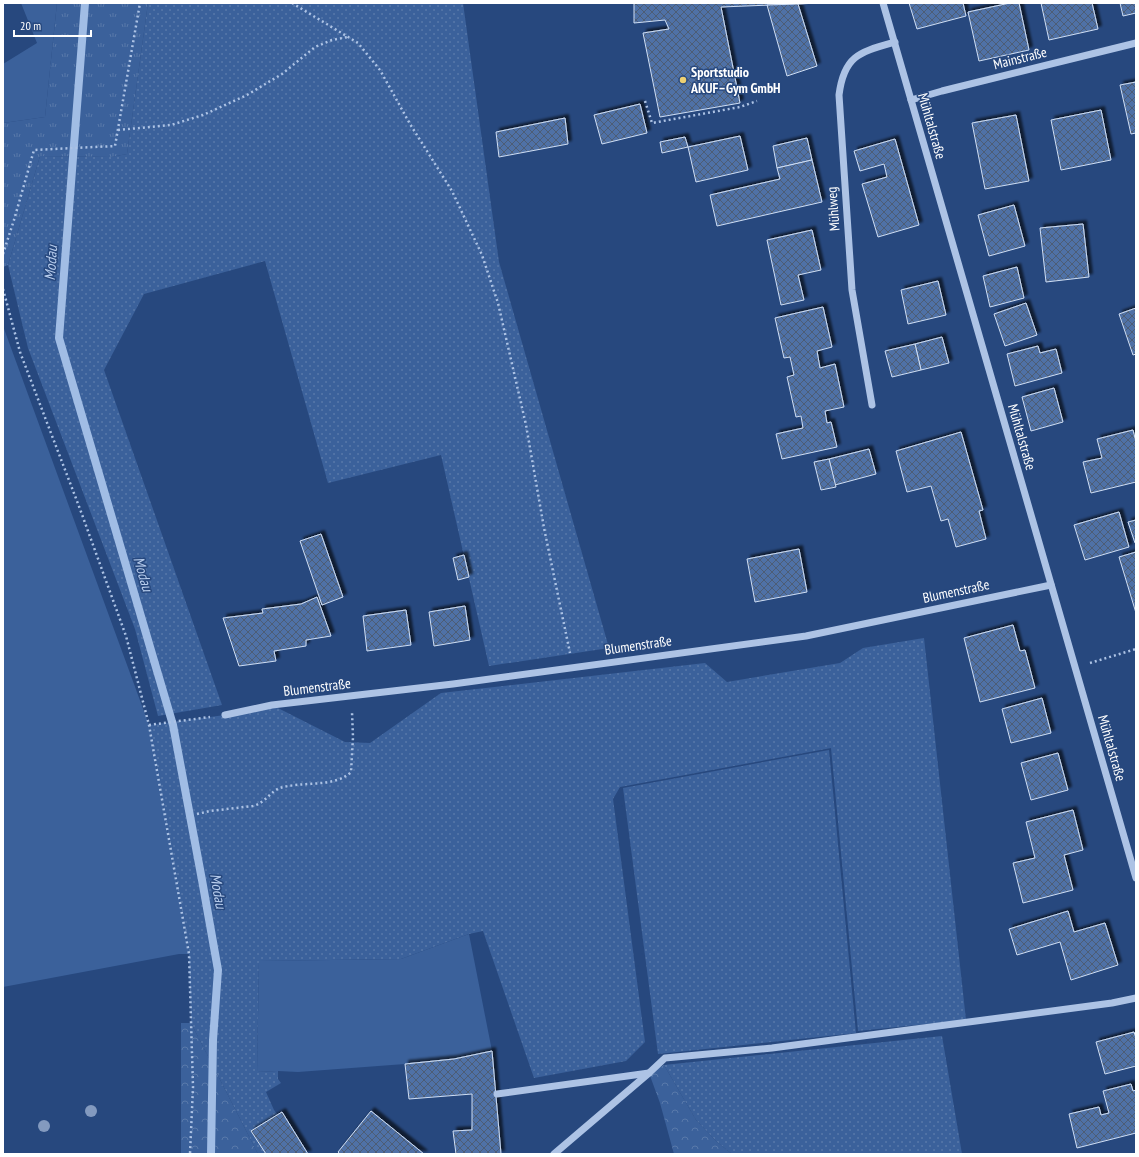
<svg xmlns="http://www.w3.org/2000/svg" width="1139" height="1157" font-family="'PT Sans Narrow',sans-serif">
  <defs>
    <pattern id="grass-dots" width="8" height="8" patternUnits="userSpaceOnUse"><rect width="8" height="8" fill="#3b619b"/><path d="M2 2h.1M6 6h.1" fill="none" stroke="#5879aa" stroke-width="1.8" stroke-linecap="round"/></pattern>
    <pattern id="forest-crowns" width="20" height="18" patternUnits="userSpaceOnUse"><rect width="20" height="18" fill="#3b619b"/><path d="M2 6a3 3 0 1 1 6 0M12 15a3 3 0 1 1 6 0" fill="none" stroke="#5879aa"/></pattern>
    <pattern id="park-tufts" width="24" height="20" patternUnits="userSpaceOnUse"><rect width="24" height="20" fill="#3b619b"/><path d="M3 7l-1-3M5 7V3M7 7l1-3M15 17l-1-3M17 17v-4M19 17l1-3" fill="none" stroke="#5879aa"/></pattern>
    <pattern id="building-cross-hatch" width="8" height="8" patternUnits="userSpaceOnUse"><rect width="8" height="8" fill="#4f71a6"/><path d="M0 0l8 8M0 8l8-8" fill="none" stroke="#4d5d74"/></pattern>
    <filter id="shadow"><feDropShadow dx="3.5" dy="-3.5" stdDeviation="1" flood-color="#0009"/></filter>
  </defs>
  <rect width="100%" height="100%" fill="#27487e"/>
  <g fill="url(#grass-dots)">
    <polygon points="148,3 463,3 499,262 609,648 489,666 441,455 328,483 265,261 144,294 104,370 222,705 158,716 135,629 28,348 8,265 40,156 111,157 127,154"/>
    <polygon points="924,638 966,1020 858,1031 831,748 620,787 613,799 645,1042 626,1061 534,1078 483,931 469,934 401,959 259,961 257,1072 278,1071 278,1079 281,1083 266,1092 274,1110 278,1115 251,1131 266,1154 258,1154 191,1023 189,954 149,725 225,715 272,705 345,742 370,743 441,693 705,663 727,682 840,663 863,648"/>
    <polygon points="829,750 856,1033 658,1054 623,788"/>
    <polygon points="942,1036 962,1154 732,1154 717,1142 696,1120 664,1065"/>
  </g>
  <g fill="url(#forest-crowns)">
    <polygon points="181,1023 191,1023 258,1154 181,1154"/>
    <polygon points="664,1065 696,1120 717,1142 732,1154 674,1154 660,1103 649,1073"/>
  </g>
  <polygon fill="url(#park-tufts)" points="57,3 148,3 127,154 111,157 40,156 8,265 3,267 3,123 45,117"/>
  <g fill="#3b619b">
    <polygon points="21,3 57,3 45,117 3,123 3,64 37,43"/>
    <polygon points="3,326 149,725 189,954 179,954 3,987"/>
    <polygon points="469,934 492,1051 454,1059 405,1064 298,1072 278,1071 257,1072 259,961 401,959"/>
  </g>
  <g fill="none" stroke-linecap="round" stroke-linejoin="round">
    <polyline stroke="#a1bde5" stroke-width="8" points="85,3 59,338 173,725 202,880 218,970 213,1040 211,1154"/>
  </g>
  <g fill="url(#building-cross-hatch)" stroke="#cfdef4" filter="url(#shadow)">
    <polygon points="634,3 821,3 721,7 740,103 660,117 643,33 669,29 665,20 634,23"/>
    <polygon points="909,3 963,3 966,16 917,29"/>
    <polygon points="1010,3 1019,3 1029,50 979,61 968,12"/>
    <polygon points="1041,3 1092,3 1098,29 1049,40"/>
    <polygon points="1120,3 1136,3 1136,13 1123,16"/>
    <polygon points="798,4 817,66 787,76 767,5"/>
    <polygon points="1136,82 1136,133 1131,134 1120,85"/>
    <polygon points="640,104 647,133 602,144 594,115"/>
    <polygon points="1101,110 1111,160 1061,170 1051,120"/>
    <polygon points="1016,115 1029,181 985,189 972,123"/>
    <polygon points="565,118 568,144 499,157 496,132"/>
    <polygon points="740,136 748,170 696,182 688,147"/>
    <polygon points="685,137 688,147 662,153 660,142"/>
    <polygon points="807,138 812,160 777,168 773,146"/>
    <polygon points="895,139 919,225 878,237 862,184 887,177 884,164 860,171 854,151"/>
    <polygon points="812,160 822,202 717,226 710,195 780,179 777,168"/>
    <polygon points="1014,205 1025,246 989,256 978,215"/>
    <polygon points="1083,224 1089,277 1046,282 1040,228"/>
    <polygon points="812,230 821,270 798,275 804,300 781,305 767,240"/>
    <polygon points="1017,267 1024,298 990,307 983,276"/>
    <polygon points="938,281 946,315 908,324 901,290"/>
    <polygon points="1026,303 1037,335 1005,346 994,314"/>
    <polygon points="823,307 832,347 817,351 820,368 835,364 844,407 825,411 827,423 831,422 837,447 782,459 776,434 803,428 801,416 796,417 787,377 794,375 790,357 784,358 775,318"/>
    <polygon points="1136,308 1136,354 1133,355 1119,314"/>
    <polygon points="942,337 949,363 921,370 915,344"/>
    <polygon points="915,344 921,370 892,377 885,351"/>
    <polygon points="1038,346 1040,353 1056,349 1062,373 1015,386 1007,354"/>
    <polygon points="1054,388 1063,422 1031,431 1022,397"/>
    <polygon points="1133,430 1136,442 1136,482 1091,493 1083,462 1102,458 1097,439"/>
    <polygon points="961,432 983,510 979,511 986,539 956,547 948,519 941,521 931,486 907,492 896,451"/>
    <polygon points="869,449 876,474 835,485 829,459"/>
    <polygon points="829,459 836,487 821,490 814,462"/>
    <polygon points="1119,512 1129,547 1085,560 1074,525"/>
    <polygon points="1136,520 1136,543 1135,543 1128,522"/>
    <polygon points="321,534 343,597 322,605 300,541"/>
    <polygon points="799,549 807,592 755,602 747,559"/>
    <polygon points="1136,552 1136,613 1119,557"/>
    <polygon points="464,555 469,577 458,580 453,558"/>
    <polygon points="317,597 331,636 306,640 306,646 274,651 276,661 239,666 223,618 263,613 262,609 301,604"/>
    <polygon points="465,606 470,640 434,646 429,612"/>
    <polygon points="406,610 411,645 367,651 363,616"/>
    <polygon points="1013,625 1020,651 1025,650 1035,688 980,702 964,638"/>
    <polygon points="1042,698 1051,733 1011,743 1002,709"/>
    <polygon points="1058,753 1068,790 1031,800 1021,763"/>
    <polygon points="1073,810 1083,850 1064,855 1073,890 1023,903 1013,863 1035,858 1026,822"/>
    <polygon points="1068,911 1074,932 1105,923 1118,965 1071,980 1060,942 1017,955 1009,929"/>
    <polygon points="1134,1032 1136,1038 1136,1066 1105,1074 1096,1042"/>
    <polygon points="492,1051 501,1154 456,1154 453,1131 472,1130 472,1094 409,1099 405,1064 454,1059"/>
    <polygon points="1131,1084 1133,1091 1136,1090 1136,1133 1077,1148 1069,1114 1099,1107 1101,1115 1109,1113 1103,1091"/>
    <polygon points="371,1111 424,1154 340,1154 338,1152"/>
    <polygon points="282,1112 308,1154 266,1154 251,1131"/>
  </g>
  <g fill="none" stroke-linecap="round" stroke-linejoin="round">
    <g stroke="#adc3e5" stroke-width="2.5" stroke-dasharray="2 3" stroke-linecap="butt">
      <polyline points="292,3 358,43 380,70 410,124 452,191 482,255 498,303 526,425 544,528 570,653"/>
      <polyline points="645,101 652,123 740,107 757,101"/>
      <polyline points="118,130 171,125 203,115 247,95 282,74 315,47 332,40 348,37"/>
      <polyline points="3,254 14,220 34,150 115,146 140,3"/>
      <polyline points="3,289 20,352 80,509 126,636 149,725 189,954 193,1087 190,1154"/>
      <polyline points="1090,663 1136,649"/>
      <polyline points="149,725 210,717"/>
      <path d="M197,814l13,-3 43,-5c12,-3 18,-15 27,-18 21,-7 55,0 71,-16l2,-35 -1,-25"/>
    </g>
    <g stroke="#adc3e5" stroke-width="7">
      <polyline points="883,3 1136,878"/>
      <polyline points="911,100 942,91 1136,43"/>
      <path d="M872,405l-20,-115 -13,-195c5,-40 21,-43 56,-53"/>
      <polyline points="225,715 272,705 453,684 806,636 1051,585"/>
      <polyline points="497,1094 649,1073"/>
      <polyline points="554,1154 649,1073 665,1058 772,1048 1112,1003 1136,998"/>
    </g>
  </g>
  <g fill="#839abf">
    <circle cx="91" cy="1111" r="6"/>
    <circle cx="44" cy="1126" r="6"/>
  </g>
  <circle fill="#edd072" stroke="#27487e" stroke-width="1.5" cx="683" cy="80" r="4"/>
  <g text-anchor="middle" stroke-width="3" stroke-linejoin="round" paint-order="stroke">
    <g font-size="14" fill="#fff" stroke="#27487e">
      <text transform="translate(1020 58) rotate(-14)" y="5">Mainstraße</text>
      <text transform="translate(932 126) rotate(74)" y="5">Mühltalstraße</text>
      <text transform="translate(833 209) rotate(-94)" y="5">Mühlweg</text>
      <text transform="translate(1022 437) rotate(74)" y="5">Mühltalstraße</text>
      <text transform="translate(956 591) rotate(-12)" y="5">Blumenstraße</text>
      <text transform="translate(638 645) rotate(-8)" y="5">Blumenstraße</text>
      <text transform="translate(317 687) rotate(-7)" y="5">Blumenstraße</text>
      <text transform="translate(1112 748) rotate(74)" y="5">Mühltalstraße</text>
    </g>
    <g font-size="14" font-weight="bold" fill="#fff" stroke="#27487e" text-anchor="start">
      <text x="691" y="77">Sportstudio<tspan x="691" dy="16">AKUF–Gym GmbH</tspan></text>
    </g>
    <g font-size="15" font-style="italic" fill="#b8cded" stroke="#27487e">
      <text transform="translate(51 263) rotate(-86)" y="5">Modau</text>
      <text transform="translate(143 574) rotate(74)" y="5">Modau</text>
      <text transform="translate(218 891) rotate(80)" y="5">Modau</text>
    </g>
  </g>
  <rect width="1139" height="1157" fill="none" stroke="#ffffff" stroke-width="8"/>
  <path d="M14 30v6h77v-6" fill="none" stroke="#ffffff" stroke-width="2"/>
  <text x="20" y="30" font-size="12" fill="#ffffff" stroke="#27487e" stroke-width="3" paint-order="stroke">20 m</text>
</svg>
